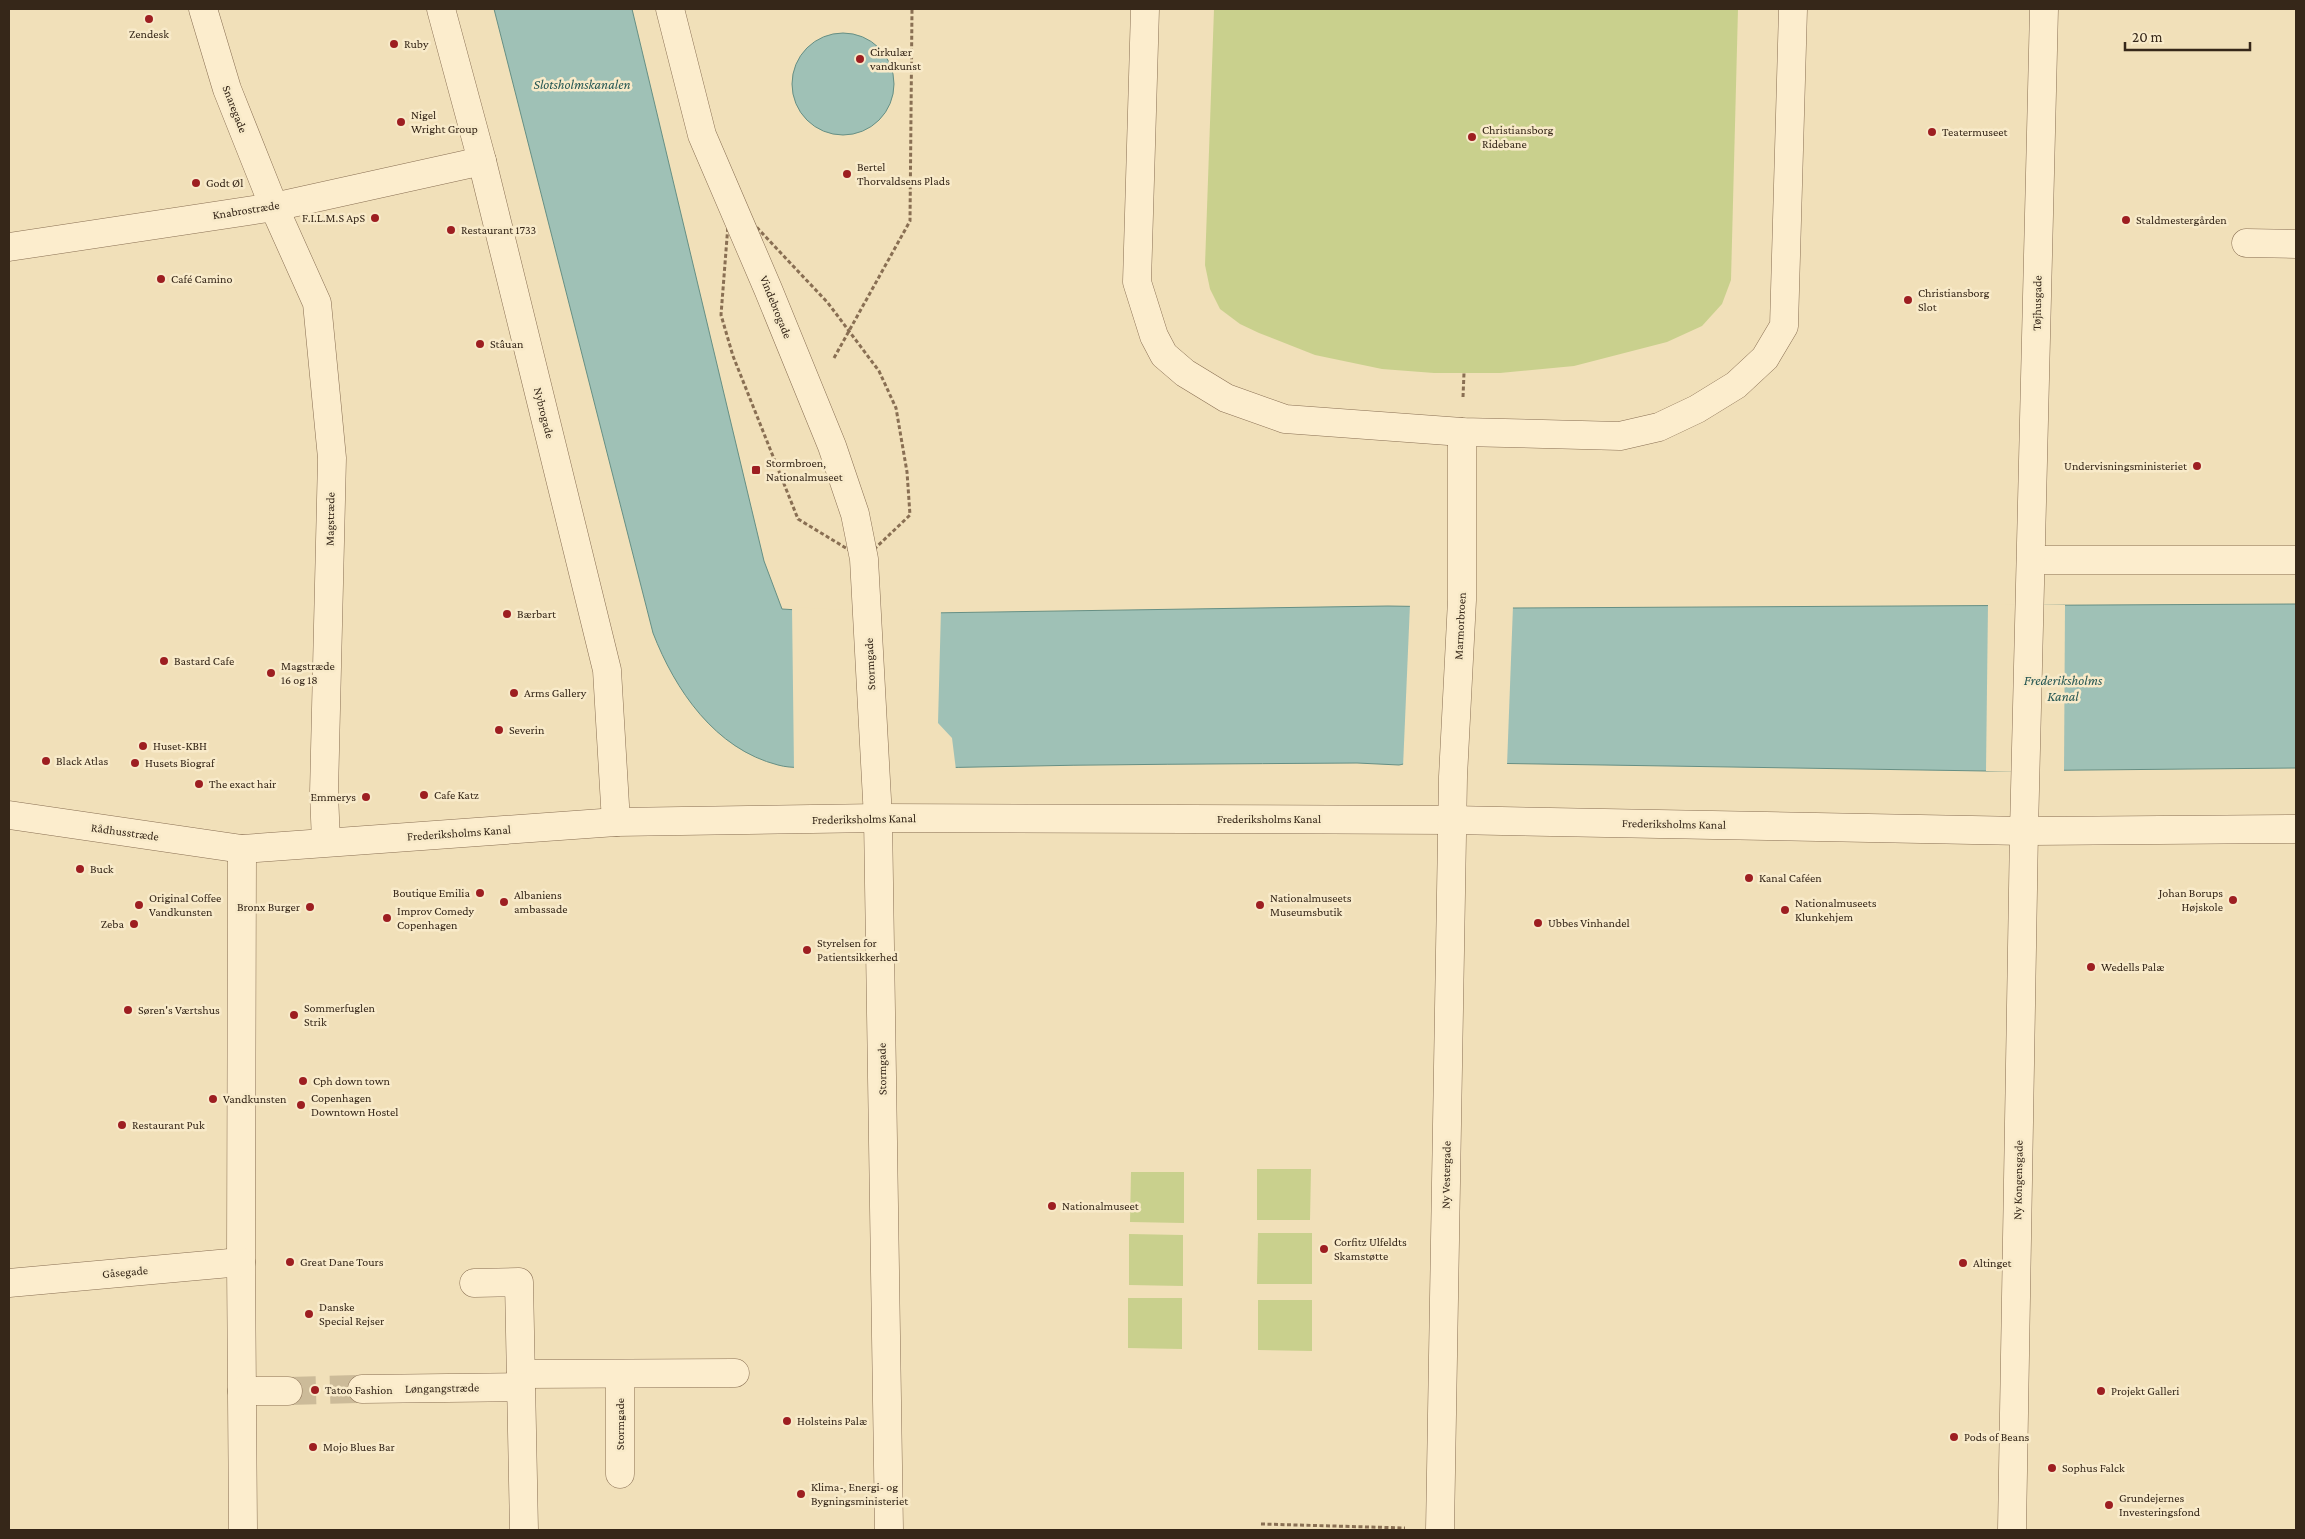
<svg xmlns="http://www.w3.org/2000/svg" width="2305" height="1539" font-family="'Crimson Pro',serif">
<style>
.green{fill:#c9d08d}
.water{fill:#9fc1b6;stroke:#668f84}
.pier{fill:#f1e0b9}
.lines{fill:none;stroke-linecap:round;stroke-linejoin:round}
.minor-tunnel{stroke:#cb9;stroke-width:28;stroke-dasharray:28 14;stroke-linecap:butt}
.minor-casing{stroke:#896f53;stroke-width:29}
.path{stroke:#896f53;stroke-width:3;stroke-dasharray:4 2.5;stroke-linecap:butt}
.minor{stroke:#fcedcd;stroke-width:28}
.poi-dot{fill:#9d1e21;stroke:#f8eac9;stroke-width:2}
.labels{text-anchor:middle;stroke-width:5;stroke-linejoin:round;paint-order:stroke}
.poi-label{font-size:12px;fill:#362719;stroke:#f8eac9;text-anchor:start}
.street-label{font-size:12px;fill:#362719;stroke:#f8eac9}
.water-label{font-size:14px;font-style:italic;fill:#275854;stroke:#f8eac9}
</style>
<rect width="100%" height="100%" fill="#f1e0b9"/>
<!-- green -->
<g class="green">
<polygon points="1214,9 1738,9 1731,280 1722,304 1702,326 1667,342 1574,366 1500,373 1434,373 1382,369 1315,355 1259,333 1240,324 1220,309 1210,289 1205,265"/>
<polygon points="1257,1169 1311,1169 1310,1220 1257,1220"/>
<polygon points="1131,1172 1184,1172 1184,1223 1130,1222"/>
<polygon points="1258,1233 1312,1233 1312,1284 1257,1284"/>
<polygon points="1129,1234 1183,1235 1183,1286 1129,1285"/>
<polygon points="1128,1298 1182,1298 1182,1349 1128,1348"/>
<polygon points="1258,1300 1312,1300 1312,1351 1258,1350"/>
</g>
<!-- water -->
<g class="water">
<path d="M494,9H632L764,561L782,609L863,614L1388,606L1514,608L2296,604V768L1986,771L1412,762L1399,765L1357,763C1231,764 1105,764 978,767C927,768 876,769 824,767C810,767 792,769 778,765C715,749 675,690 653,633Z"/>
<circle cx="843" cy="84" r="51"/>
</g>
<!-- pier -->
<g class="pier">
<polygon points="1410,604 1513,606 1507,766 1403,767"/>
<polygon points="1988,604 2065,605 2064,772 1986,771"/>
<polygon points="792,607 863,611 941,609 938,723 952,738 956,770 872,772 794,769"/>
</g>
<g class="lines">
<!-- minor-tunnel -->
<polyline class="minor-tunnel" points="288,1391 362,1389"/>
<defs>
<g id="minor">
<polyline points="203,9 227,89 274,207 317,303 332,458 324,793 326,842"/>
<polyline points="441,9 482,161 607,670 616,822"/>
<polyline points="670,9 702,135 768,289 832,446 855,514 864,559 878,818 889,1530"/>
<polyline points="1145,9 1137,282 1154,336 1164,355 1185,373 1226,398 1285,419 1462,432 1620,436 1659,427 1697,409 1736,385 1765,358 1784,326 1793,9"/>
<polyline points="2246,243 2296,244"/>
<polyline points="9,247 274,207 482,161"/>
<polyline points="2031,560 2296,560"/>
<polyline points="9,815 242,849 616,822 878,818 1452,820 2024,831 2296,829"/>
<polyline points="242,849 241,1262 243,1530"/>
<polyline points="9,1283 241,1262"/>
<polyline points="474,1283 519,1282 524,1530"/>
<polyline points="521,1374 735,1373"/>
<polyline points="620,1374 620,1474"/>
<polyline points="362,1389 521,1387"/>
<polyline points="242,1391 288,1391"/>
<polyline points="1440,1530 1453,777 1462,600 1462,432"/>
<polyline points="2012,1530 2024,831 2044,9"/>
</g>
</defs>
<!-- minor casing -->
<use href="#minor" class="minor-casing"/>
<!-- path -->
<g class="path">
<polygon points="730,199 828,303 879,371 896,408 907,472 910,515 864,559 798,519 733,356 721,315"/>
<polyline points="834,358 910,221 912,9"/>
<polyline points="1463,397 1464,373"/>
<polyline points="1261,1524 1405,1528"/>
</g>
<!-- minor -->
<use href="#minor" class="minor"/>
</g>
<!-- markers -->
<g class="poi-dot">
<circle cx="149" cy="19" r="5"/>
<circle cx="394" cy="44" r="5"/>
<circle cx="860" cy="59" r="5"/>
<circle cx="401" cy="122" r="5"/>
<circle cx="1932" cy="132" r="5"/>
<circle cx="1472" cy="137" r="5"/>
<circle cx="847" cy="174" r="5"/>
<circle cx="196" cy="183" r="5"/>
<circle cx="375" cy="218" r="5"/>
<circle cx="2126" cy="220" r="5"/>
<circle cx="451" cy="230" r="5"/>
<circle cx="161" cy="279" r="5"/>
<circle cx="1908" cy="300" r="5"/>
<circle cx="480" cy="344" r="5"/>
<circle cx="2197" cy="466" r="5"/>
<rect x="751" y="465" width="10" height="10" rx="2.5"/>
<circle cx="507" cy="614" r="5"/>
<circle cx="164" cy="661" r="5"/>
<circle cx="271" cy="673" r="5"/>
<circle cx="514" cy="693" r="5"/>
<circle cx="499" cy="730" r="5"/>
<circle cx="143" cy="746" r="5"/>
<circle cx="46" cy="761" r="5"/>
<circle cx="135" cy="763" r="5"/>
<circle cx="199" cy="784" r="5"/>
<circle cx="424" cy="795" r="5"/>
<circle cx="366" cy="797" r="5"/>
<circle cx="80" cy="869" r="5"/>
<circle cx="1749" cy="878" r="5"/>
<circle cx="480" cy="893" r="5"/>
<circle cx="2233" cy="900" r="5"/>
<circle cx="504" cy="902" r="5"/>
<circle cx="139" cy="905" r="5"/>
<circle cx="1260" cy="905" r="5"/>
<circle cx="310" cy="907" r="5"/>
<circle cx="1785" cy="910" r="5"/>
<circle cx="387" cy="918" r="5"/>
<circle cx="1538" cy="923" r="5"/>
<circle cx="134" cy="924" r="5"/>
<circle cx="807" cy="950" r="5"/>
<circle cx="2091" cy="967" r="5"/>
<circle cx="128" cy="1010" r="5"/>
<circle cx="294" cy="1015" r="5"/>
<circle cx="303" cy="1081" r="5"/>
<circle cx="213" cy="1099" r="5"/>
<circle cx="301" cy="1105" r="5"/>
<circle cx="122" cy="1125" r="5"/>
<circle cx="1052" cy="1206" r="5"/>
<circle cx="1324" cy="1249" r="5"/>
<circle cx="290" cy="1262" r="5"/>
<circle cx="1963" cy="1263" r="5"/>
<circle cx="309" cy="1314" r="5"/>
<circle cx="315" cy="1390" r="5"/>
<circle cx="2101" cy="1391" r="5"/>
<circle cx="787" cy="1421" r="5"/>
<circle cx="1954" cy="1437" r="5"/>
<circle cx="313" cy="1447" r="5"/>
<circle cx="2052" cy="1468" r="5"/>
<circle cx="801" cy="1494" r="5"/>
<circle cx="2109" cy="1505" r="5"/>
</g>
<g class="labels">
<!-- poi labels -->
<g class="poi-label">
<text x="149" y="38" text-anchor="middle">Zendesk</text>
<text x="404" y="48">Ruby</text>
<text x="870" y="56">Cirkulær<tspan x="870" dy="14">vandkunst</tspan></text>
<text x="411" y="119">Nigel<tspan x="411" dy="14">Wright Group</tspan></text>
<text x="1482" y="134">Christiansborg<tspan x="1482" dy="14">Ridebane</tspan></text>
<text x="1942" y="136">Teatermuseet</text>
<text x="857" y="171">Bertel<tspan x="857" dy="14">Thorvaldsens Plads</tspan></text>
<text x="206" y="187">Godt Øl</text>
<text x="365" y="222" text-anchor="end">F.I.L.M.S ApS</text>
<text x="2136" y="224">Staldmestergården</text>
<text x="461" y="234">Restaurant 1733</text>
<text x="171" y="283">Café Camino</text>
<text x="1918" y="297">Christiansborg<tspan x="1918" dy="14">Slot</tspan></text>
<text x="490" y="348">Stâuan</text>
<text x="766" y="467">Stormbroen,<tspan x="766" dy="14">Nationalmuseet</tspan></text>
<text x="2187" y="470" text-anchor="end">Undervisningsministeriet</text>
<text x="517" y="618">Bærbart</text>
<text x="174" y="665">Bastard Cafe</text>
<text x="281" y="670">Magstræde<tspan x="281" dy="14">16 og 18</tspan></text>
<text x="524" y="697">Arms Gallery</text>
<text x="509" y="734">Severin</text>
<text x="153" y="750">Huset-KBH</text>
<text x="56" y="765">Black Atlas</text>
<text x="145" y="767">Husets Biograf</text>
<text x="209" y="788">The exact hair</text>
<text x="434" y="799">Cafe Katz</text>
<text x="356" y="801" text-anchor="end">Emmerys</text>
<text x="90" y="873">Buck</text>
<text x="1759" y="882">Kanal Caféen</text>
<text x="470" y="897" text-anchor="end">Boutique Emilia</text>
<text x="2223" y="897" text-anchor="end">Johan Borups<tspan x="2223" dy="14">Højskole</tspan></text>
<text x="514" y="899">Albaniens<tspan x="514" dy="14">ambassade</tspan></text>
<text x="149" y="902">Original Coffee<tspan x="149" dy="14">Vandkunsten</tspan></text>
<text x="1270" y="902">Nationalmuseets<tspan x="1270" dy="14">Museumsbutik</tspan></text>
<text x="1795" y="907">Nationalmuseets<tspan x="1795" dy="14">Klunkehjem</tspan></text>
<text x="300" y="911" text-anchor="end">Bronx Burger</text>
<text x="397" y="915">Improv Comedy<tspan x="397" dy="14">Copenhagen</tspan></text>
<text x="1548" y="927">Ubbes Vinhandel</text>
<text x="124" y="928" text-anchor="end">Zeba</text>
<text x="817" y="947">Styrelsen for<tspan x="817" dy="14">Patientsikkerhed</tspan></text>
<text x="2101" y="971">Wedells Palæ</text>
<text x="304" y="1012">Sommerfuglen<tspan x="304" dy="14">Strik</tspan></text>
<text x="138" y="1014">Søren's Værtshus</text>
<text x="313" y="1085">Cph down town</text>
<text x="311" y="1102">Copenhagen<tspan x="311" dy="14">Downtown Hostel</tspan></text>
<text x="223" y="1103">Vandkunsten</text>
<text x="132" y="1129">Restaurant Puk</text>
<text x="1062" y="1210">Nationalmuseet</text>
<text x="1334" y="1246">Corfitz Ulfeldts<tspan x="1334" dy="14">Skamstøtte</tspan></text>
<text x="300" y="1266">Great Dane Tours</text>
<text x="1973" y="1267">Altinget</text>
<text x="319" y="1311">Danske<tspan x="319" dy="14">Special Rejser</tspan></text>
<text x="325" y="1394">Tatoo Fashion</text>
<text x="2111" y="1395">Projekt Galleri</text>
<text x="797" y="1425">Holsteins Palæ</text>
<text x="1964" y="1441">Pods of Beans</text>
<text x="323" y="1451">Mojo Blues Bar</text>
<text x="2062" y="1472">Sophus Falck</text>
<text x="811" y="1491">Klima-, Energi- og<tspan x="811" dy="14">Bygningsministeriet</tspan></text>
<text x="2119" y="1502">Grundejernes<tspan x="2119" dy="14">Investeringsfond</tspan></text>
</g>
<!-- street labels -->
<g class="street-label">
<text transform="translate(235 109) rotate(69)" y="4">Snaregade</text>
<text transform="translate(246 210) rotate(-9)" y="4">Knabrostræde</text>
<text transform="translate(2037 303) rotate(-89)" y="4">Tøjhusgade</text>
<text transform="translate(776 307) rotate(68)" y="4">Vindebrogade</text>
<text transform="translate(544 413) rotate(76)" y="4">Nybrogade</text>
<text transform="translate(330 519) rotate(-89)" y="4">Magstræde</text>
<text transform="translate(1460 626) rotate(-87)" y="4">Marmorbroen</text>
<text transform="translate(870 664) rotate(-93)" y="4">Stormgade</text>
<text transform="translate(864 819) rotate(-1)" y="4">Frederiksholms Kanal</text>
<text x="1269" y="823">Frederiksholms Kanal</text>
<text transform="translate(1674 824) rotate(1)" y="4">Frederiksholms Kanal</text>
<text transform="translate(125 832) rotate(8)" y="4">Rådhusstræde</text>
<text transform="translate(459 833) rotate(-4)" y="4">Frederiksholms Kanal</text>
<text transform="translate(882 1069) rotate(-91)" y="4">Stormgade</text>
<text transform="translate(1446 1175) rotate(-89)" y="4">Ny Vestergade</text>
<text transform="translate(2018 1180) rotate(-89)" y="4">Ny Kongensgade</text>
<text transform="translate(125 1272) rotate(-5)" y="4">Gåsegade</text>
<text transform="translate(442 1388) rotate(-1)" y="4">Løngangstræde</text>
<text transform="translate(620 1424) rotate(-90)" y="4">Stormgade</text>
</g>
<!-- water labels -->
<g class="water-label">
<text x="582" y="89">Slotsholmskanalen</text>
<text x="2063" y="685">Frederiksholms<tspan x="2063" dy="16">Kanal</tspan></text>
</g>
</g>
<!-- border -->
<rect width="2305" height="1539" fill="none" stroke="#362719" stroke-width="20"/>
<!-- scale -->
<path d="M2125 42v8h125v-8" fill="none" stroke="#362719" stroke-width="2.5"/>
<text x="2132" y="42" font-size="15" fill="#362719" stroke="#f8eac9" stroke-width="4" paint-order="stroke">20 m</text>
</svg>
